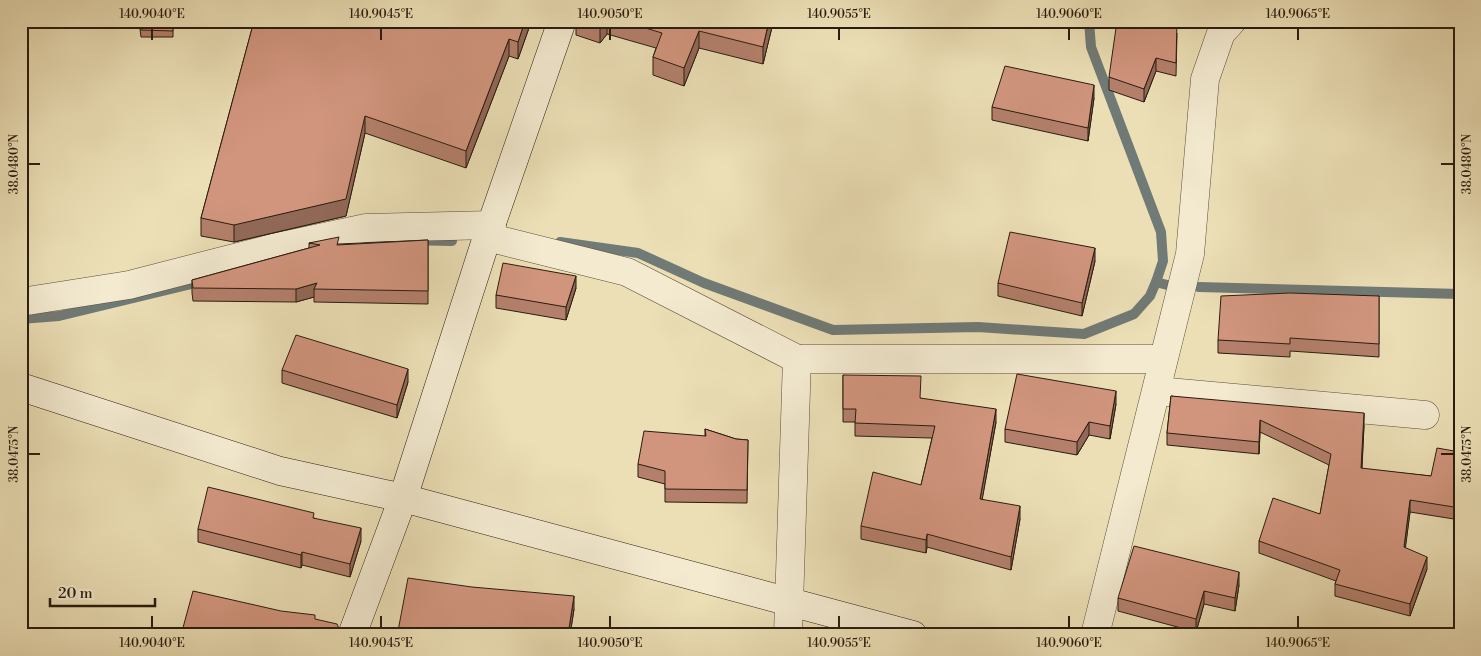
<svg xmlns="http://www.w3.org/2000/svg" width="1481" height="656" font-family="'Libre Bodoni',serif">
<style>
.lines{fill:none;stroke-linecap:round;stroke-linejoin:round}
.stream{stroke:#707a76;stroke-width:10}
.street-casing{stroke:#5a4d39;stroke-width:29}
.secondary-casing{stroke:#291c0f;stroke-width:29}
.street{stroke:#f3ead0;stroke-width:28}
.secondary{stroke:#f3ead0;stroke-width:28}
.wall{fill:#b4806c;stroke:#291c0f}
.shaded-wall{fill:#926858;stroke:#291c0f}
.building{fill:#d1957e;stroke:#291c0f}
.ticks{fill:none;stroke:#291c0f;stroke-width:2}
.neatline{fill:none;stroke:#291c0f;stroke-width:2}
.ticks-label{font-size:12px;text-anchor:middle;fill:#291c0f}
</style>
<rect width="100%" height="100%" fill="#ecdfb6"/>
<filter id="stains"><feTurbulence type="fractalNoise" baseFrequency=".004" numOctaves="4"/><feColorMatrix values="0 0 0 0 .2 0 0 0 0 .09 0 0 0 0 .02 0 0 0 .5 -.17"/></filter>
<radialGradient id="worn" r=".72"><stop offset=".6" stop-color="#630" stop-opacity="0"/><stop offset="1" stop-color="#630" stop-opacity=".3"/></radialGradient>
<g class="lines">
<!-- stream -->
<g class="stream">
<polyline points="1089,21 1091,47 1161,232 1163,261 1156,282"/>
<polyline points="405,240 452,241"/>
<polyline points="560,242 638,253 704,283 833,330 978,327 1084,334 1134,314 1150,296 1156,282 1171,286"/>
<polyline points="1199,287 1460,294"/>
<polyline points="21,319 59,316 204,281"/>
</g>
<defs>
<g id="street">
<polyline points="487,237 627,272 797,359 1163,359"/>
<polyline points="21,302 129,285 273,248 366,228 492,225"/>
<polyline points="1157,391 1425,415"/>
<polyline points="788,635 797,359"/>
<polyline points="1095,635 1190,254 1205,79 1221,33 1232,21"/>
</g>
<g id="secondary">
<polyline points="21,387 280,471 403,498 913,635"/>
<polyline points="352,635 403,498 487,237 562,21"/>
</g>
</defs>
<!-- street casing -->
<use href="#street" class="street-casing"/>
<!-- secondary casing -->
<use href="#secondary" class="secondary-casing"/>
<!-- street -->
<use href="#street" class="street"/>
<!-- secondary -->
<use href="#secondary" class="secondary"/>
</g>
<!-- wall -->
<g class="wall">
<polygon points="139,21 173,21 173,37 141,37"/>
<polygon points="254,21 530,21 530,25 518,59 509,56 466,168 365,133 346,216 234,242 201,236 201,218"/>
<polygon points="576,21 772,21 772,27 763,64 699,48 684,86 653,75 653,57 656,48 607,34 600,43 576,35"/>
<polygon points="1177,33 1176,76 1156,71 1144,102 1109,90 1109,77"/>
<polygon points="1094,98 1088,141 992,120 992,107"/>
<polygon points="428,240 428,304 314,302 314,297 296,302 193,301 192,293 192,280 309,248 309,243 339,244"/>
<polygon points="1095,261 1082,316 998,296 998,283"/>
<polygon points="576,288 566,320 496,308 496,295"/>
<polygon points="1379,296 1379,357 1290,351 1290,357 1218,353 1218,340"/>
<polygon points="282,370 408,382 397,418 282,383"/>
<polygon points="843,375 920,398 996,422 982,499 1020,519 1011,570 927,547 926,553 861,539 861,526 921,485 932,438 855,436 855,422 843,422"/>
<polygon points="1171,396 1364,425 1362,469 1431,476 1460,452 1460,520 1410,512 1405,548 1427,569 1410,616 1335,596 1335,584 1336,581 1259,553 1259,541 1320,514 1329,465 1260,432 1259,454 1167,445 1167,433"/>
<polygon points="1116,404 1110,439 1089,435 1077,455 1005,442 1005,429"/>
<polygon points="705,429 736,439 748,440 747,503 665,502 665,484 638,477 638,464 705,436"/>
<polygon points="314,518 361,541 350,577 302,565 301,568 198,542 198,529"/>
<polygon points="1239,585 1235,611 1204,604 1196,632 1118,611 1118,598"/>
<polygon points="574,609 570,635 398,635 398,631"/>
</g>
<!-- shaded-wall -->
<g class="shaded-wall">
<polygon points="525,21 530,21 530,25 518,59 518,42"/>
<polygon points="603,21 607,21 607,34 600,43 600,26"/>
<polygon points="769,21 772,21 772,27 763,64 763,47"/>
<polygon points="699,31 699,48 684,86 684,68"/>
<polygon points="509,39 509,56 466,168 466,151"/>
<polygon points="1156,58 1156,71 1144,102 1144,89"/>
<polygon points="1094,85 1094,98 1088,141 1088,128"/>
<polygon points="365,116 365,133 346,216 234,242 234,225"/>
<polygon points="1095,248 1095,261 1082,316 1082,303"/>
<polygon points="576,276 576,288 566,320 566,307"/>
<polygon points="317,283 314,289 314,297 296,302 296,289"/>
<polygon points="408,369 408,382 397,418 397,405"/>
<polygon points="1116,391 1116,404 1110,439 1110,426"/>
<polygon points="996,409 996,422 980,512 980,499"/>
<polygon points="1364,413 1364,425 1361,481 1361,468"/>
<polygon points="1260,420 1260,432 1259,454 1259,442"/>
<polygon points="1089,422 1089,435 1077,455 1077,442"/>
<polygon points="1410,500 1410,512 1404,559 1404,547"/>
<polygon points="1020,506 1020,519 1011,570 1011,557"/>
<polygon points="361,528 361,541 350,577 350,564"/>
<polygon points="927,534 927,547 926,553 926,540"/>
<polygon points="302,552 302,565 301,568 301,555"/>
<polygon points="1427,557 1427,569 1410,616 1410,604"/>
<polygon points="1239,572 1239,585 1235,611 1235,598"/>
<polygon points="1204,591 1204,604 1196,632 1196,619"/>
<polygon points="574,596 574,609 570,635 568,635"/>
</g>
<!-- building -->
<g class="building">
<polygon points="140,21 173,21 173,31 141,30"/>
<polygon points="254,21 525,21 518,42 509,39 466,151 365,116 346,199 234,225 201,218"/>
<polygon points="587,21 603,21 600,26"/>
<polygon points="622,21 769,21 763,47 699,31 684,68 653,57 662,33"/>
<polygon points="1117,21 1177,21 1176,63 1156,58 1144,89 1109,77"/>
<polygon points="1005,66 1094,85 1088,128 992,107"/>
<polygon points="1010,232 1095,248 1082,303 998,283"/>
<polygon points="339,237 337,245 428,240 428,291 314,289 317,283 296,289 193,288 192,280 320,245 309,243"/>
<polygon points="503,263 576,276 566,307 496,295"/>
<polygon points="1290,293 1379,296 1379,344 1290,338 1290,344 1218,340 1221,296"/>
<polygon points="296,335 408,369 397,405 282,370"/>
<polygon points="1017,374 1116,391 1110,426 1089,422 1077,442 1005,429"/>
<polygon points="843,375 921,376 920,398 996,409 980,499 1020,506 1011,557 927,534 926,540 861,526 873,472 921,485 935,426 855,423 856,409 843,409"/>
<polygon points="1171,396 1364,413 1361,468 1431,476 1437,448 1460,452 1460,508 1410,500 1404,547 1427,557 1410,604 1335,584 1340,570 1259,541 1273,498 1320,514 1331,454 1260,420 1259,442 1167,433"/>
<polygon points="705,429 736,439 748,440 747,490 665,489 665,471 638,464 644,431 706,436"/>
<polygon points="208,487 314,513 313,518 361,528 350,564 302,552 301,555 198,529"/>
<polygon points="1134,546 1239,572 1235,598 1204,591 1196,619 1118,598"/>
<polygon points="408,578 472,587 574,596 568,635 414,635 398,631"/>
<polygon points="193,591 281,611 315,615 315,619 337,624 342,635 181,635"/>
</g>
<!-- ticks -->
<path class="ticks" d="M152,28V40M381,28V40M610,28V40M839,28V40M1069,28V40M1298,28V40M28,164H40M1441,164H1454M28,454H40M1441,454H1454M152,616V628M381,616V628M610,616V628M839,616V628M1069,616V628M1298,616V628"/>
<!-- margin -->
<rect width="1481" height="656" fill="none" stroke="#ecdfb6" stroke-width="55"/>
<!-- scale -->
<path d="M50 598v8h105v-8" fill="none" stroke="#291c0f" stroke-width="2.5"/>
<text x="58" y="598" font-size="15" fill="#291c0f" stroke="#f3ead0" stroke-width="4" paint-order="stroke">20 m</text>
<rect x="28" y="28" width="1426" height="600" class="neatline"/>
<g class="ticks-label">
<text x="152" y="18">140.9040°E</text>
<text x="381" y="18">140.9045°E</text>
<text x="610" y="18">140.9050°E</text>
<text x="839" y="18">140.9055°E</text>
<text x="1069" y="18">140.9060°E</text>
<text x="1298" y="18">140.9065°E</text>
<text transform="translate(14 164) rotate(-90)" y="4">38.0480°N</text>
<text transform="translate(1467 164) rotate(-90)" y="4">38.0480°N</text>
<text transform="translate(14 454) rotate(-90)" y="4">38.0475°N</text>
<text transform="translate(1467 454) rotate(-90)" y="4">38.0475°N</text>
<text x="152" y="647">140.9040°E</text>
<text x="381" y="647">140.9045°E</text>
<text x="610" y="647">140.9050°E</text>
<text x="839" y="647">140.9055°E</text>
<text x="1069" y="647">140.9060°E</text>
<text x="1298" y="647">140.9065°E</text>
</g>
<rect width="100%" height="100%" filter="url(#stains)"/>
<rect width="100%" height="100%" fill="url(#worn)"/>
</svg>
